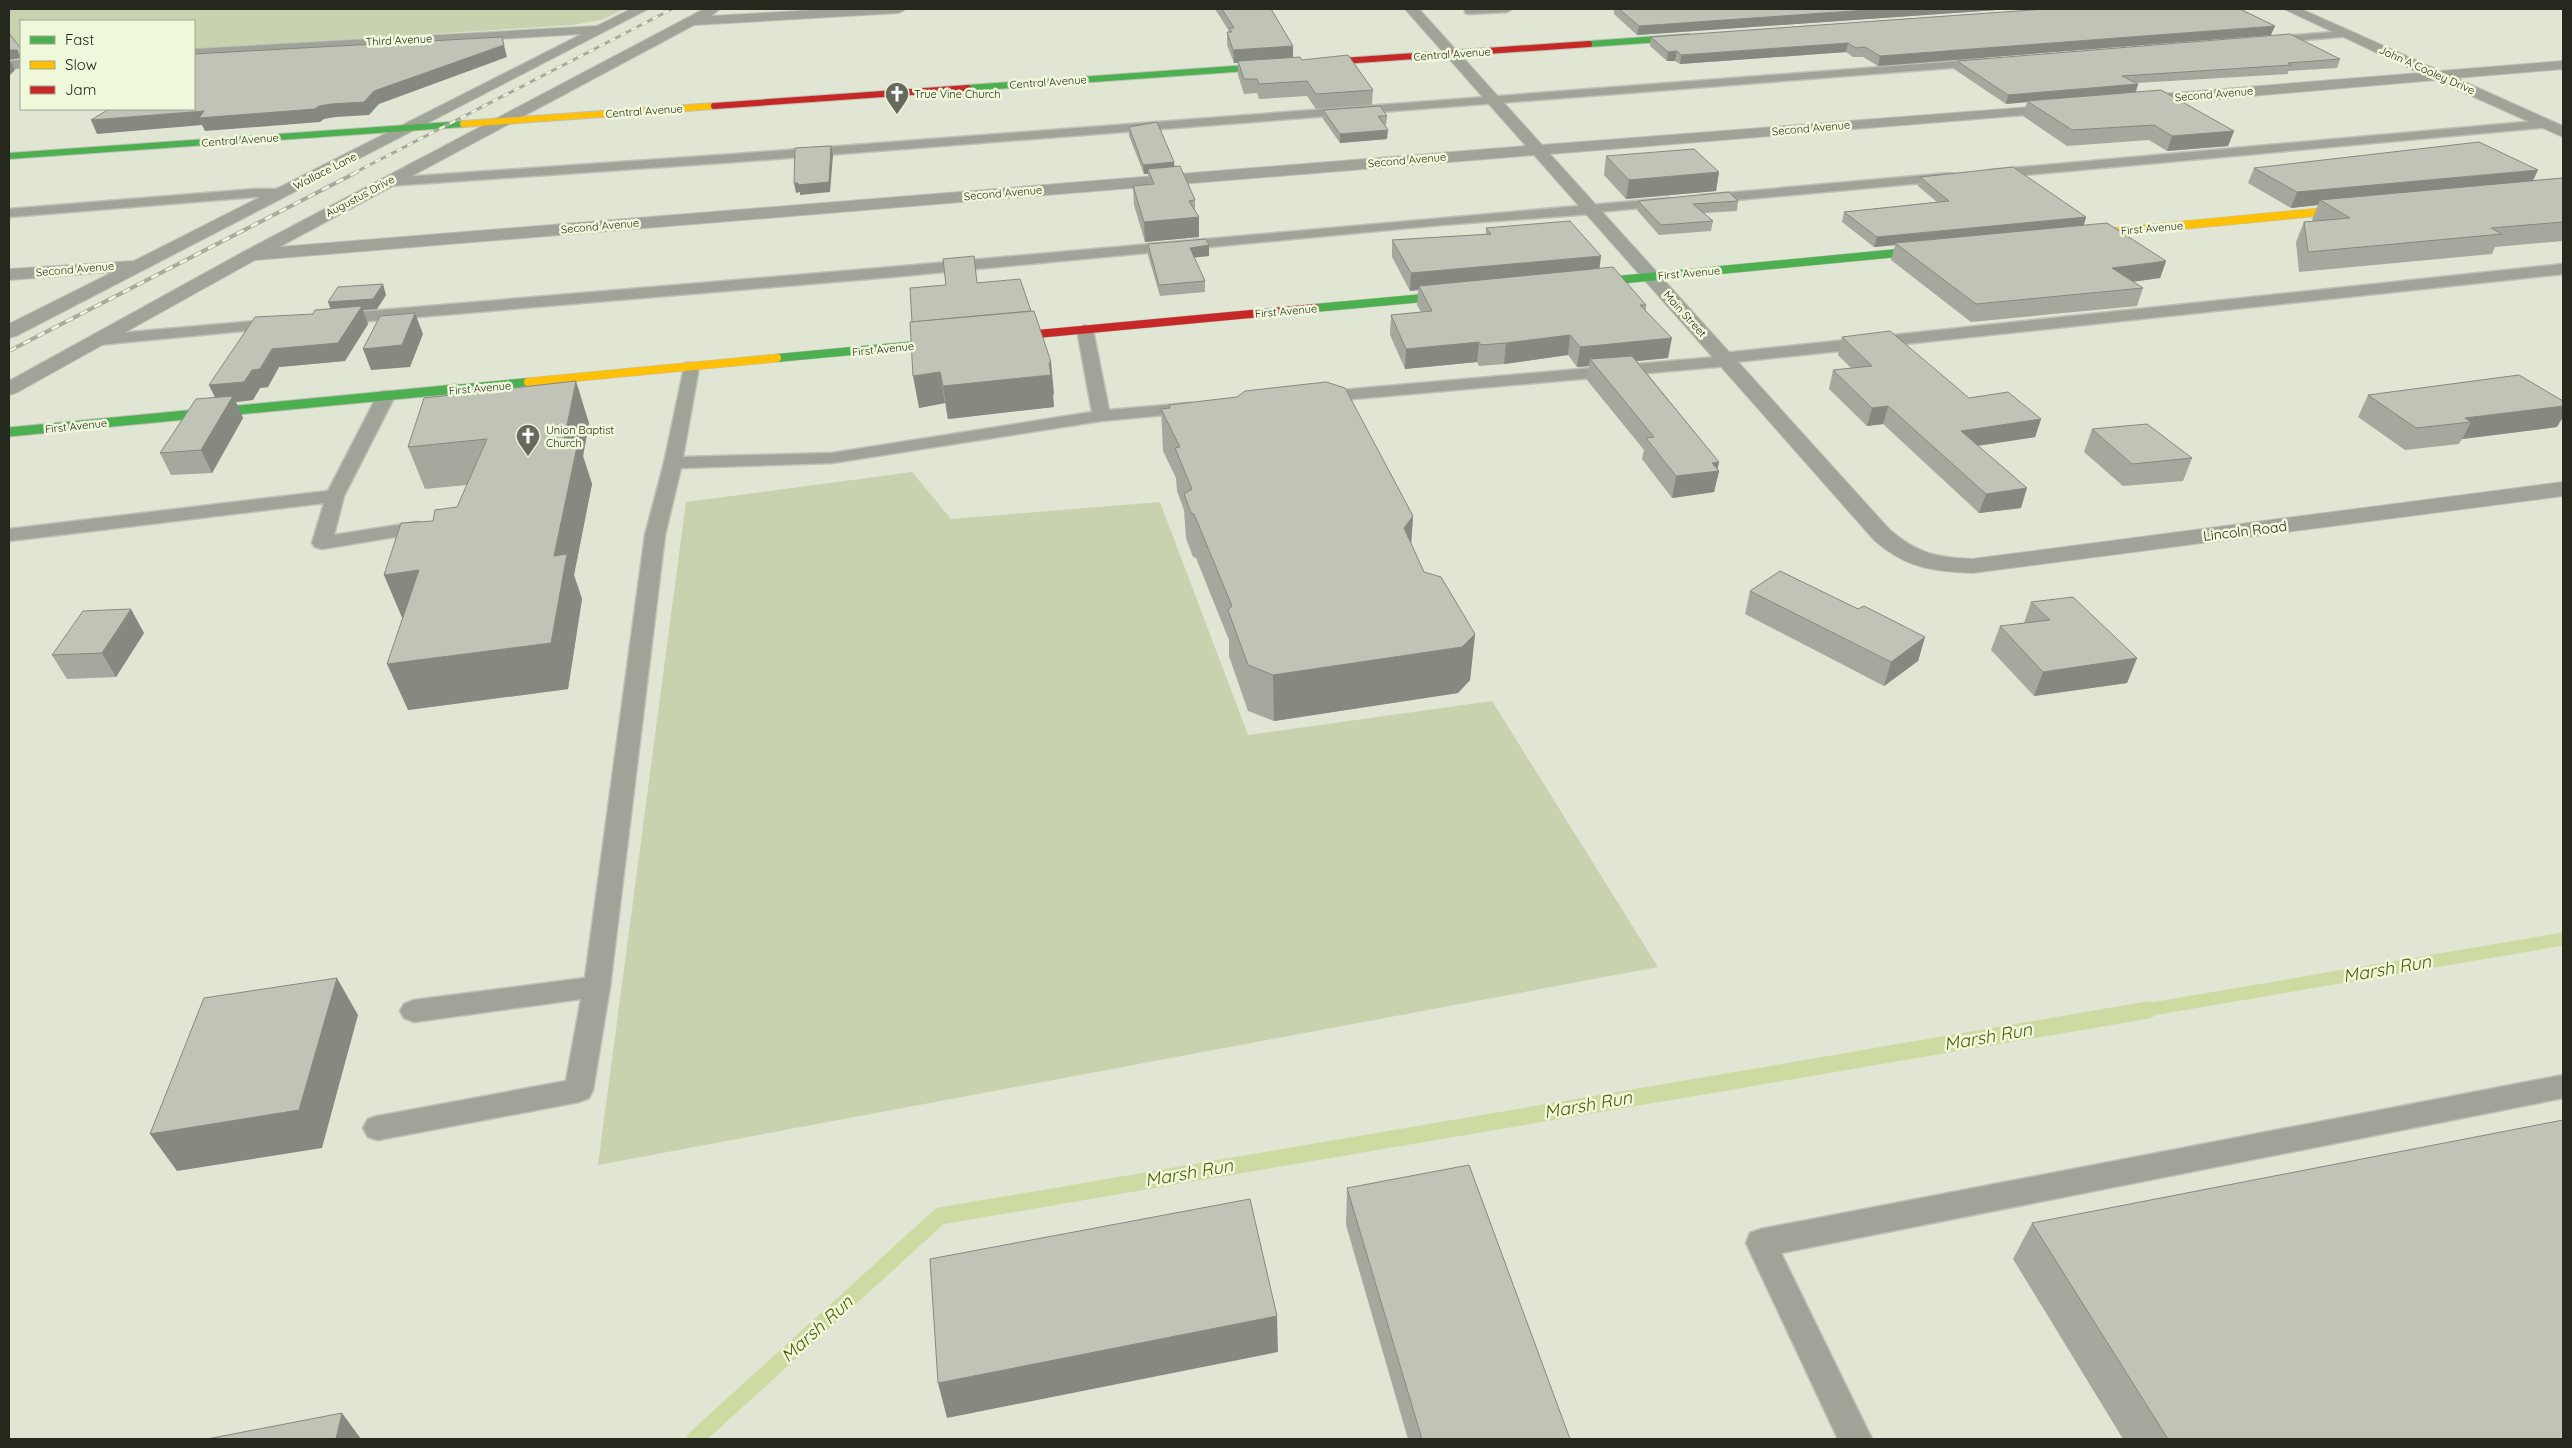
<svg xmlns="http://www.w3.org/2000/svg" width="2572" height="1448" font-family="Quicksand,sans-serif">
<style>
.green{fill:#c8d2ae}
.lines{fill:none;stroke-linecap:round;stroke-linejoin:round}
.stream-far1{stroke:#cddba2;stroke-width:13}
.stream{stroke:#cddba2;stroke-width:17}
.lane-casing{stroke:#bec1b5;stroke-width:3}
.street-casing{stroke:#bec1b5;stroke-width:2}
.fast-far2-casing{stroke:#bec1b5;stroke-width:8}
.fast-far1-casing{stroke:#bec1b5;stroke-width:9}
.fast-casing{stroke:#bec1b5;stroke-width:11}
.slow-far1-casing{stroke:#bec1b5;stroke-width:8}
.slow-casing{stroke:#bec1b5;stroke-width:9}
.jam-far1-casing{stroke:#bec1b5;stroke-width:8}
.jam-casing{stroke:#bec1b5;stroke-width:9}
.lane{fill:#a0a498;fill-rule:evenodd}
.street{fill:#a0a498;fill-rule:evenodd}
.fast-far2{stroke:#4caf50;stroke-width:6}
.fast-far1{stroke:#4caf50;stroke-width:8}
.fast{stroke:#4caf50;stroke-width:9}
.slow-far1{stroke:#ffc107;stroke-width:6}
.slow{stroke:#ffc107;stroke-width:8}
.jam-far1{stroke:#c62828;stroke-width:6}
.jam{stroke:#c62828;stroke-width:8}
.rail-far1-casing{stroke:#a7aa9e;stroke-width:3}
.rail-casing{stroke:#a7aa9e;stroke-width:4}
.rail-far1{stroke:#f0f8db;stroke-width:2;stroke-dasharray:6;stroke-linecap:butt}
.rail{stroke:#f0f8db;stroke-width:2.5;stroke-dasharray:8;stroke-linecap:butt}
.wall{fill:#a5a99d}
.shaded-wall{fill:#868980}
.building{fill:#c0c4b7;stroke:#868980}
.labels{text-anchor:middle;stroke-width:5;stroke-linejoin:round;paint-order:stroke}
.far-street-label{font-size:11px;fill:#25281d;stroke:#f0f8db}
.far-poi-label{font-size:11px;fill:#25281d;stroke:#f0f8db;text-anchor:start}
.street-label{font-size:14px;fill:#25281d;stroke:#f0f8db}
.near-water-label{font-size:18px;font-style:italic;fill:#4c5a01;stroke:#f0f8db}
</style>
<rect width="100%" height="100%" fill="#e0e5d4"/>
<!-- green -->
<g class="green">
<polygon points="9,9 625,9 601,20 573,25 194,49 194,21 21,21 21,59 9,60"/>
<polygon points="912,472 951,519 1160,502 1248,735 1492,701 1658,967 598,1165 686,502"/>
</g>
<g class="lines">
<!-- stream-far1 -->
<polyline class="stream-far1" points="2140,1011 2563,939"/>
<!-- stream -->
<polyline class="stream" points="695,1439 940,1216 2148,1010"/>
<defs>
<g id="lane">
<polygon points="1465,9 1512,9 1507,12 1469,14 1465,13"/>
<polygon points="2347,31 2351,32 2351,36 2268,43 2262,40 2268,37"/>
<polygon points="1985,59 1991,63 1989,65 735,162 388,186 381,182 388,178 735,154"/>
<polygon points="2547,120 2553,124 2551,127 1990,178 1983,174 1990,170"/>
<polygon points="1950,173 1955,174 1957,177 1955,180 1703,203 1696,199 1703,195"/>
<polygon points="255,189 282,189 289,193 282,197 255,197 9,217 9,209"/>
<polygon points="1669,198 1674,199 1676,202 1674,205 1597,212 1591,214 1441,225 892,277 334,324 326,319 334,314 892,267"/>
<polygon points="2563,264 2563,274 1735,362 1727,366 1319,402 1313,401 1310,397 1313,393 1319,392 1716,357 1724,353"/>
<polygon points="278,319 284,321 286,324 284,327 97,345 89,340 97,335"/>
<polygon points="1085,325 1093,330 1109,410 1190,403 1196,404 1199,408 1196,412 1101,421 832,463 681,468 665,535 610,987 593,1090 589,1098 579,1102 378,1140 368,1137 363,1128 368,1119 378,1116 566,1081 581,999 414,1022 404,1018 400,1011 404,1004 414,1000 585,978 645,535 664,463 685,363 697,363 699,367 683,457 832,453 1092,412 1077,330"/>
<polygon points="386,391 392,392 395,396 344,496 334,535 417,522 424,524 427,528 424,532 322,549 315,547 312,543 324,503 9,541 9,529 328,491 377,396 380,392"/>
<polygon points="2563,1075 2563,1098 1781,1253 1872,1439 1838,1439 1746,1243 1750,1233 1761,1229"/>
</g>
<g id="street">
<polygon points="631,9 648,9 16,336 9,338 9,324 113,272 9,280 9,269 134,261 582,34 194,57 194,49 597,26"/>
<path d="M704,9H720L711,16L835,9H906L899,13L694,25L279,247L1526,146L1405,9H1419L1542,145L2068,104L2071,107L2068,110L2063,112L1550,154L1890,530C1919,554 1935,557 1972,559L2563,482V496L1972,573C1931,571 1906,568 1874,540L1534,155L255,260L16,393L9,395V381L245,251Z"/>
<polygon points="2284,9 2301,9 2440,71 2563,61 2563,69 2456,78 2563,126 2563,137 2436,80 2136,106 2128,101 2136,96 2420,73"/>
<polygon points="21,60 21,68 9,69 9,61"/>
</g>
<g id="fast-far2">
<polyline points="1589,44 1688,37"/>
<polyline points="968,88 1274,66"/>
<polyline points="9,156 463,124"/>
</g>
<g id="fast-far1">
<polyline points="1586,283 1929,250"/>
<polyline points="1315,308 1456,295"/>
<polyline points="777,358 948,342"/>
<polyline points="443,390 528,382"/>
</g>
<polyline id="fast" points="9,432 456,389"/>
<polyline id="slow-far1" points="463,124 714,106"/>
<g id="slow">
<polyline points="2081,235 2352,209"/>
<polyline points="528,382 777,358"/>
</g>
<g id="jam-far1">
<polyline points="1314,63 1589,44"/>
<polyline points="714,106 968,88"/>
</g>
<polyline id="jam" points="1006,337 1315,308"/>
</defs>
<!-- lane casing -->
<use href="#lane" class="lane-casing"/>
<!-- street casing -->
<use href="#street" class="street-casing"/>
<!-- fast-far2 casing -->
<use href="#fast-far2" class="fast-far2-casing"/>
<!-- fast-far1 casing -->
<use href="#fast-far1" class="fast-far1-casing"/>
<!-- fast casing -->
<use href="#fast" class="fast-casing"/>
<!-- slow-far1 casing -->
<use href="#slow-far1" class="slow-far1-casing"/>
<!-- slow casing -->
<use href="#slow" class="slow-casing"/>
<!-- jam-far1 casing -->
<use href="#jam-far1" class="jam-far1-casing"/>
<!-- jam casing -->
<use href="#jam" class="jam-casing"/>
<!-- lane -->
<use href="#lane" class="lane"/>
<!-- street -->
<use href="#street" class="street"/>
<!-- fast-far2 -->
<use href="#fast-far2" class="fast-far2"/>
<!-- fast-far1 -->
<use href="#fast-far1" class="fast-far1"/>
<!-- fast -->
<use href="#fast" class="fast"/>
<!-- slow-far1 -->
<use href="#slow-far1" class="slow-far1"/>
<!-- slow -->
<use href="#slow" class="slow"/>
<!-- jam-far1 -->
<use href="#jam-far1" class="jam-far1"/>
<!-- jam -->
<use href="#jam" class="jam"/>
<defs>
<polyline id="rail-far1" points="354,173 672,9"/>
<polyline id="rail" points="9,351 357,172"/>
</defs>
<!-- rail-far1 casing -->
<use href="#rail-far1" class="rail-far1-casing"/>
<!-- rail casing -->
<use href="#rail" class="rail-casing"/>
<!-- rail-far1 -->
<use href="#rail-far1" class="rail-far1"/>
<!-- rail -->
<use href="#rail" class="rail"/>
</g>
<!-- wall -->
<g class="wall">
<polygon points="1215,9 1271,9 1293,57 1302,60 1373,90 1372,105 1316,109 1307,96 1259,99 1257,93 1244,94 1238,75 1238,63 1234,63 1227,45 1227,32 1229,32 1229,31"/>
<polygon points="1614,9 2011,9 1637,35 1614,14"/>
<polygon points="2271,35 1878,66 1863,57 1853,57 1846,52 1680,64 1675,61 1667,61 1650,46 1651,37"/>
<polygon points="2340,59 2337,68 2288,71 2288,74 2136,83 2138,84 2136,93 2234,131 2228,146 2167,151 2149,140 2067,146 2023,116 2027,102 2006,104 1954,69 1957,61"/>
<polygon points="1323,110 1387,116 1386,125 1384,125 1387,139 1340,143 1323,119"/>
<polygon points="1129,127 1174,167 1195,200 1195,211 1199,217 1199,237 1145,242 1134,205 1133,186 1149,185 1148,174 1144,174 1129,136"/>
<polygon points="1606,156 1719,172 1716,191 1626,199 1604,175"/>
<polygon points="2254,168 2533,180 2563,178 2563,241 2495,247 2492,254 2299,272 2296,242 2304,222 2314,221 2312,220 2318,205 2291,208 2248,183"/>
<polygon points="1920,177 2086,217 2084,225 2166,261 2160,278 2133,282 2143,288 2137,306 1971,322 1891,260 1895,245 1874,247 1842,222 1844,212 1937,202 1918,186"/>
<polygon points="1638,201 1738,201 1737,211 1704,213 1713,221 1711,231 1659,235 1637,210"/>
<polygon points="1486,228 1599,269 1646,305 1646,311 1668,358 1637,361 1719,462 1717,469 1719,471 1714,492 1672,498 1642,459 1644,450 1587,380 1589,366 1577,367 1568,355 1504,364 1479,366 1477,362 1405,369 1390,335 1391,315 1421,312 1417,305 1418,290 1410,291 1392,257 1392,240 1486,234"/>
<polygon points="1148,244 1209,245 1209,256 1194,257 1205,281 1205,292 1160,296 1148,255"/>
<polygon points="977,283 1054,394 1053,395 1054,407 948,419 945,403 919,408"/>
<polygon points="386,295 377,309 363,310 368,324 345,361 279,367 268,387 260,388 253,400 236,402 243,418 212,473 171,475 160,453 215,397 209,385 331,309"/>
<polygon points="1842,337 1969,398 2041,419 2035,437 1978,446 2021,508 1979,513 1883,424 1867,426 1829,389 1833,370 1851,368 1838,355"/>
<polygon points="2368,395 2557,427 2462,439 2459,444 2405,450 2358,417"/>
<polygon points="1169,405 1413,516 1411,544 1424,572 1475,634 1470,680 1458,693 1274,721 1248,711 1229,656 1229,640 1196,558 1193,557 1186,538 1184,510 1177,491 1176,478 1163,451 1161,409 1169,408"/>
<polygon points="589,423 583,456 592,484 574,575 582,599 568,689 408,710 403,618 384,575 433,521 457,507 467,485 425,489 408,447"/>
<polygon points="2092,429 2192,458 2183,481 2123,486 2084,452"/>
<polygon points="1750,591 1858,609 1925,637 1918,661 1884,686 1745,614"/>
<polygon points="2031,602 2137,658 2127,683 2034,696 1991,650 2000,626 2024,623"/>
<polygon points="144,633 116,677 67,679 52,655"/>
<polygon points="1347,1188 1570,1439 1408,1439 1346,1225"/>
<polygon points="2032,1223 2563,1439 2123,1439 2013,1259"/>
</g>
<!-- shaded-wall -->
<g class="shaded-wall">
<polygon points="1881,9 2011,9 1637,35 1639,26"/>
<polygon points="2275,26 2271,35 1878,66 1880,56"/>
<polygon points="502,37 507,57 379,104 369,115 336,117 324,119 320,122 205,131 202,125 97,134 91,120 204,111 319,106 374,91"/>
<polygon points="1848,43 1846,52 1680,64 1681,55"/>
<polygon points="1293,46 1293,59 1238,61 1238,63 1234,63 1233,50"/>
<polygon points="9,50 17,50 21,53 21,60 20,58 9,60"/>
<polygon points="1677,51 1675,61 1667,61 1668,52"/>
<polygon points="11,62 15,70 9,76 9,63"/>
<polygon points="2138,84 2135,93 2027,101 2027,102 2006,104 2008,95"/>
<polygon points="1388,130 1387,139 1340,143 1340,134"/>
<polygon points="2234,131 2228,146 2167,151 2172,136"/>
<polygon points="831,146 833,155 830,192 800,195 800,192 796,193 794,183"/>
<polygon points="1174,162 1175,172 1148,169 1148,174 1144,174 1143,165"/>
<polygon points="2538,170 2531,185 2320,200 2318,205 2291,208 2297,192"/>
<polygon points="1719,172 1716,191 1626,199 1629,180"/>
<polygon points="1199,217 1199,237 1145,242 1144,222"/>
<polygon points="2086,217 2083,227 1895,243 1895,245 1874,247 1877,237"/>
<polygon points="1209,245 1209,256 1190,258 1190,248"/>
<polygon points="1601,256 1599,273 1419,286 1418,290 1410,291 1411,273"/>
<polygon points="2166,261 2160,278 2106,285 2112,268"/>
<polygon points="383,284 386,295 377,309 363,310 368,324 345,361 279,367 268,387 260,388 253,400 236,402 243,418 212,473 201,450 218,403 209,385 252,370 272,349 332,313 328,302"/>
<polygon points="415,313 423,334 410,367 371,370 363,349"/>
<polygon points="1570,335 1568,355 1504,364 1506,343"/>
<polygon points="1672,338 1668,358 1595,365 1590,359 1589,366 1577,367 1580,347"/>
<polygon points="1479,342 1477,362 1405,369 1406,349"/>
<polygon points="1051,362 1054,394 1053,395 1054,407 948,419 943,386 1049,363"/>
<polygon points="940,372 945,403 919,408 913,376"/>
<polygon points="576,381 589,423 583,456 592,484 574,575 582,599 568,689 408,710 387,664 554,556 564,440"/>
<polygon points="1888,406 1883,424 1867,426 1872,408"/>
<polygon points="2563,406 2563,417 2557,427 2462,439 2471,422 2465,418"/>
<polygon points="2041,419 2035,437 1955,449 1961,431"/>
<polygon points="1719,462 1717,471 1719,471 1714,492 1672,498 1676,476 1712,463"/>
<polygon points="2027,488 2021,508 1979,513 1986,494"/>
<polygon points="1413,516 1410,560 1404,528"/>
<polygon points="419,570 403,620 384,575"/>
<polygon points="131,609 144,633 116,677 102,653"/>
<polygon points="1475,634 1470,680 1458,693 1274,721 1273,675"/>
<polygon points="1925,637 1918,661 1884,686 1891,662"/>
<polygon points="2137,658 2127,683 2034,696 2043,672"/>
<polygon points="337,978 358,1015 322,1148 177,1171 150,1134"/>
<polygon points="1277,1316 1278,1352 947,1418 938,1383"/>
<polygon points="342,1413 361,1439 336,1439"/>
</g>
<!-- building -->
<g class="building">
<polygon points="1222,9 1271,9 1293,46 1233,50 1227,32 1232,32 1229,28 1234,28"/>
<polygon points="1619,9 1881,9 1639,26"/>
<polygon points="2046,9 2240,9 2275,26 1880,56 1865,47 1856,48 1848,43 1681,55 1677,51 1668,52 1651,37"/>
<polygon points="9,33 21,49 21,53 19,55 17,50 9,50"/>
<polygon points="2290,34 2340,59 2288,63 2291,65 2122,76 2138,84 2008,95 1957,61"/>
<polygon points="502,37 504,45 374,91 364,102 331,104 319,106 315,109 199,118 204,111 91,120 109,109 194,109 194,54"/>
<polygon points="1348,55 1373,90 1316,94 1307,81 1259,84 1257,79 1244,79 1238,61 1300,57 1302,60"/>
<polygon points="2161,90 2234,131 2172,136 2154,125 2072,130 2027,101"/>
<polygon points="1380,106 1387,116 1378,116 1388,130 1340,134 1323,110"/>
<polygon points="1157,122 1174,162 1143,165 1129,127"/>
<polygon points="2479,142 2538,170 2297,192 2254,168"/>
<polygon points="831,146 829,182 798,185 798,183 794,183 795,148"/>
<polygon points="1694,149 1719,172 1629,180 1606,156"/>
<polygon points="1180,166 1195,200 1189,201 1199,217 1144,222 1133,186 1154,184 1148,169"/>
<polygon points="2013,167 2086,217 1877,237 1844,212 1949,201 1920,177"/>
<polygon points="2563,178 2563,222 2491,228 2502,234 2308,252 2304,222 2350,218 2320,200"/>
<polygon points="1729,192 1738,201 1693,204 1713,221 1661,225 1638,201"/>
<polygon points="1570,221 1601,256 1411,273 1392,240 1491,234 1486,228"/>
<polygon points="2107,223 2166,261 2112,268 2143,288 1976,304 1895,243"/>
<polygon points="1206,239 1209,245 1190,248 1205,281 1159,285 1148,244"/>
<polygon points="974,256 977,283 1020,279 1031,311 912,322 910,288 946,285 943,259"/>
<polygon points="1613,267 1646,305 1640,305 1672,338 1580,347 1570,335 1506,343 1481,345 1479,342 1406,349 1391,315 1432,311 1419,286"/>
<polygon points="383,284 373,299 328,302 338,287"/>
<polygon points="362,306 338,343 272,349 260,369 252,370 244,382 209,385 255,317 313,314 315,310"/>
<polygon points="1034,311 1051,362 1049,363 1051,375 943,386 940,372 913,376 910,322"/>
<polygon points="415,313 402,345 363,349 380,316"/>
<polygon points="1890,331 1969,398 2008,392 2041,419 1961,431 2027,488 1986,494 1888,406 1872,408 1833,370 1872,366 1842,337"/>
<polygon points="1632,356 1719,462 1712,463 1719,471 1676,476 1646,438 1654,437 1590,359"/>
<polygon points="2519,375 2563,401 2563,406 2465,418 2471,422 2416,428 2368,395"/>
<polygon points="576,381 564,440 578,442 554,556 567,554 551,643 387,664 419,570 384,575 401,523 433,521 435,510 457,507 487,439 408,447 424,398"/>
<polygon points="1326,382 1345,388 1413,516 1404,528 1424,572 1441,577 1475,634 1462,647 1273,675 1248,665 1228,610 1232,606 1194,514 1191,513 1184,494 1192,489 1175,448 1180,447 1161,409 1170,408 1169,405 1237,397 1245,391"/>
<polygon points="233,396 201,450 160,453 196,399"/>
<polygon points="2147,424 2192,458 2132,464 2092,429"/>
<polygon points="1780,571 1858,609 1864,606 1925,637 1891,662 1750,591"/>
<polygon points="2073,597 2137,658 2043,672 2000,626 2050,620 2031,602"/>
<polygon points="131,609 102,653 52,655 83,611"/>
<polygon points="337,978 299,1110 150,1134 204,998"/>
<polygon points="2563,1120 2563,1439 2168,1439 2032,1223"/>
<polygon points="1469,1165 1570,1439 1422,1439 1347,1188"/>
<polygon points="1250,1199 1277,1316 938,1383 930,1259"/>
<polygon points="342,1413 336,1439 207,1439"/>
</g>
<!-- icons -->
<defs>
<symbol id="church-pin" viewBox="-11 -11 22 30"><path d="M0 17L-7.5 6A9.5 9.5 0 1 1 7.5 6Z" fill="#666a5d" stroke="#f0f8db"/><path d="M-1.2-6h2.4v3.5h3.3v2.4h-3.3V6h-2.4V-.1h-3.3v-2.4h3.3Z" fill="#fff"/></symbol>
</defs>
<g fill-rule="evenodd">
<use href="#church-pin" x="883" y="80" width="28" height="38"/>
<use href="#church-pin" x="514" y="422" width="28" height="38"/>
</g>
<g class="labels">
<!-- far-street labels -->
<g class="far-street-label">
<text transform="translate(399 40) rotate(-3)" y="4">Third Avenue</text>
<text transform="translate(1452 54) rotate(-4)" y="4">Central Avenue</text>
<text transform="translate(2427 70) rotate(24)" y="4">John A Cooley Drive</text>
<text transform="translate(1048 82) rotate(-4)" y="4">Central Avenue</text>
<text transform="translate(2214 94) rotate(-5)" y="4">Second Avenue</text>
<text transform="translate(644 111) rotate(-4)" y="4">Central Avenue</text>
<text transform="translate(1811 128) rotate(-5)" y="4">Second Avenue</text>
<text transform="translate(240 140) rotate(-4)" y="4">Central Avenue</text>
<text transform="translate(1407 160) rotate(-5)" y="4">Second Avenue</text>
<text transform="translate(325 171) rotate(-27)" y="4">Wallace Lane</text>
<text transform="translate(1003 193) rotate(-5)" y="4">Second Avenue</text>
<text transform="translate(360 196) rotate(-28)" y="4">Augustus Drive</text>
<text transform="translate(600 226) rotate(-5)" y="4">Second Avenue</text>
<text transform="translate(2152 228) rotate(-5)" y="4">First Avenue</text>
<text transform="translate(75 269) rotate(-5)" y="4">Second Avenue</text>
<text transform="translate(1689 273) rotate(-5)" y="4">First Avenue</text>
<text transform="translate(1286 311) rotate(-5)" y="4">First Avenue</text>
<text transform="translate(1685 314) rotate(48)" y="4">Main Street</text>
<text transform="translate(883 349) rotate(-6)" y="4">First Avenue</text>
<text transform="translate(480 388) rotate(-5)" y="4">First Avenue</text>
<text transform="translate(76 426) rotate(-6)" y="4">First Avenue</text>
</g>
<!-- far-poi labels -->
<g class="far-poi-label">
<text x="914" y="98">True Vine Church</text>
<text x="546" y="434">Union Baptist<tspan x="546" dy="13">Church</tspan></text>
</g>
<!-- street labels -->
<g class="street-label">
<text transform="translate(2245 531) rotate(-7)" y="5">Lincoln Road</text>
</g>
<!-- near-water labels -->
<g class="near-water-label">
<text transform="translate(2387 969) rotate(-10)" y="6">Marsh Run</text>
<text transform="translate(1988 1037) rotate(-10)" y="6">Marsh Run</text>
<text transform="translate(1588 1105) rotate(-10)" y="6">Marsh Run</text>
<text transform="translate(1189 1173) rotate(-10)" y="6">Marsh Run</text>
<text transform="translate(817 1329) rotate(-42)" y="6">Marsh Run</text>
</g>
</g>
<!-- border -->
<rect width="2572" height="1448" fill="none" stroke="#25281d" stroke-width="20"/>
<!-- legend -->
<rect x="20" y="20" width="175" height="90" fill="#f0f8db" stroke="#9fa58f"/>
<rect x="30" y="36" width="25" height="8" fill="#4caf50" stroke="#9fa58f"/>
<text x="65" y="45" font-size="15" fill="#25281d">Fast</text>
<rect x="30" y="61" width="25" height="8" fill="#ffc107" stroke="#9fa58f"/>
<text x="65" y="70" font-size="15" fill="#25281d">Slow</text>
<rect x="30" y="86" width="25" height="8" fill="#c62828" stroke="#9fa58f"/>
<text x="65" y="95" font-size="15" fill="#25281d">Jam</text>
</svg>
